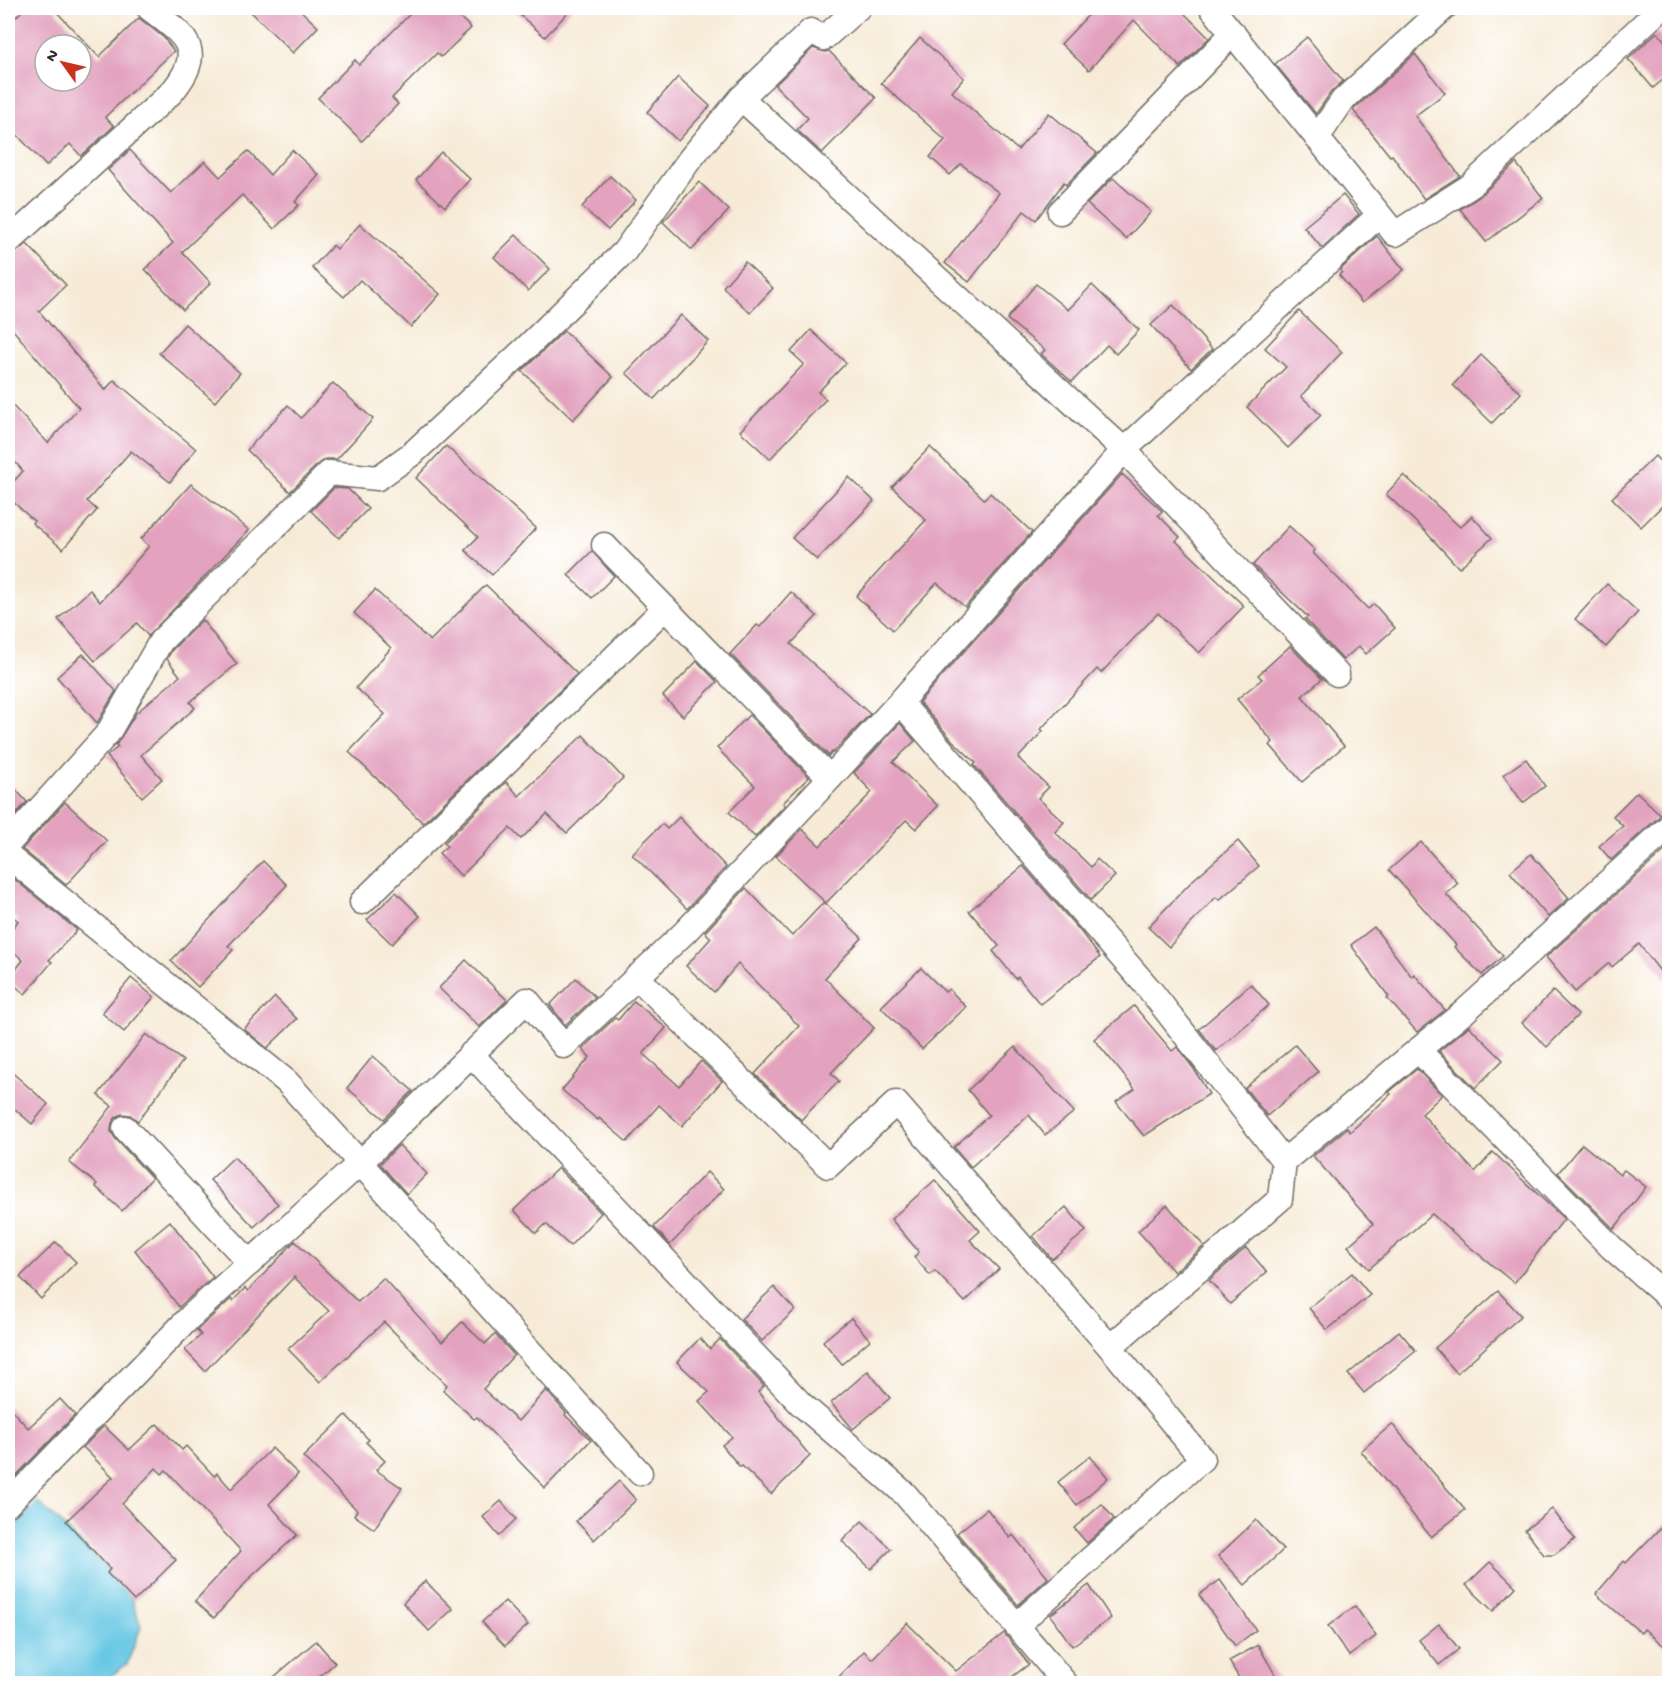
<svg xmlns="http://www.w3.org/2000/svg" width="1677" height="1691" font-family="'Gochi Hand',sans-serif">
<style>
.water{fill:#65c6e3;stroke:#487887;stroke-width:1.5}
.building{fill:#e3a3bf;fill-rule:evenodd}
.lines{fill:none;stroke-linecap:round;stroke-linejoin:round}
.street-casing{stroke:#726e67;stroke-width:27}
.street{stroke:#fff;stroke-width:24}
</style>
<rect width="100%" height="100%" fill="#fff"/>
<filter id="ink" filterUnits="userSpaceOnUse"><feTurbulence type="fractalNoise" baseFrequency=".0167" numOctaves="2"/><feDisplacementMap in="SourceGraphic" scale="12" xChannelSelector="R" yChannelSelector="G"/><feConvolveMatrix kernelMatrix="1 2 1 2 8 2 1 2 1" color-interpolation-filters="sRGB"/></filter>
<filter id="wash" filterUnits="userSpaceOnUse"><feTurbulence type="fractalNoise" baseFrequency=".008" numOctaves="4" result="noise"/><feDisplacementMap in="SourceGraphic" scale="24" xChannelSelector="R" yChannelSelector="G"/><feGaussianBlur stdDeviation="1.35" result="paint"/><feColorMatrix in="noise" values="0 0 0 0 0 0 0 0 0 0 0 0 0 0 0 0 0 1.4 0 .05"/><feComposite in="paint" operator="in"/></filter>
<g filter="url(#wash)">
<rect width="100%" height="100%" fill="#f7ebd7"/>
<!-- water -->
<polygon class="water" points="38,1502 128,1588 141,1627 127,1664 101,1683 20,1683 8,1671 8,1533"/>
<g id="blocks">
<!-- building -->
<g class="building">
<path d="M25,8H53L99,57L139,18L164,38L174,51L105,117L114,126L81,156L70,144L46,166L8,125V25ZM45,45H81V81H45Z"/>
<polygon points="247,8 298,8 318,27 293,53"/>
<polygon points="416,8 450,8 471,28 441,57 437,53 392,98 398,104 362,141 318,98 355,60 359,65"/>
<polygon points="512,8 572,8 545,37"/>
<polygon points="1095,8 1179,8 1209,38 1180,67 1134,20 1089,70 1061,44"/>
<polygon points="1657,32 1670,47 1670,74 1653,88 1628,59"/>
<polygon points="1307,37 1343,81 1331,92 1316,114 1275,64"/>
<polygon points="920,38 964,78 952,92 1018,150 1049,113 1097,153 1066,185 1064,182 1036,220 1024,211 969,282 945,263 999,193 961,164 950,175 930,157 945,140 881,83"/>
<polygon points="813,48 825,52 829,51 876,98 822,153 797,130 808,118 775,85"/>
<polygon points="1415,54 1445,93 1415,116 1460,176 1424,199 1392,155 1390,156 1353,110"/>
<polygon points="678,77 710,106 678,141 647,112"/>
<polygon points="130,150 171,193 205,161 220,177 248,151 270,175 292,150 319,175 295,202 299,205 274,229 242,195 182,252 211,283 183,310 145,269 173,243 108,170"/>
<polygon points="441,152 470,179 445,207 416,180"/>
<polygon points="1516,163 1543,198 1486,242 1460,209 1479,197"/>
<polygon points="610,176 636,200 608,230 582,207"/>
<polygon points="1113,178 1151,212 1126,239 1087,204"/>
<polygon points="699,182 729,210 692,250 663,222"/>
<polygon points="1343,195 1359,214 1322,248 1304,227"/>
<polygon points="360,224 440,294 411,327 360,280 344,297 312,268 333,245 337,249"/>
<polygon points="516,235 550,269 528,291 494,257"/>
<polygon points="1377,236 1404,270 1362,303 1339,275 1342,272 1340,270"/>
<polygon points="27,244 66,285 39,311 105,390 114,380 196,449 170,482 131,451 87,501 97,510 63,549 32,523 34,521 8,497 8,488 23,471 8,454 8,401 48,443 79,408 8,324 8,258"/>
<polygon points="745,262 773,288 750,313 723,287"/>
<polygon points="1036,284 1068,310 1092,285 1139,330 1116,354 1107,345 1072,382 1041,354 1045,350 1007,319"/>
<polygon points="1173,305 1212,349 1191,369 1151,325"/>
<polygon points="1299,311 1342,352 1301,396 1321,415 1288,448 1247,407 1286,367 1265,348"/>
<polygon points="681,315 708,341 654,399 626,373"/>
<polygon points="185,324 240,373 215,402 159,353"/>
<polygon points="811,330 846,363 818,392 826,399 770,459 740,431 804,364 791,352"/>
<polygon points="564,331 613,377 573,420 522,371"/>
<polygon points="1481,355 1521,393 1492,423 1453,385"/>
<polygon points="333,383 373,419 337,459 325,459 319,463 290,492 247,450 288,405 301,418"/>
<polygon points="446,446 536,528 492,575 465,550 478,537 416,478"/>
<polygon points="930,447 984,499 990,493 1032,532 965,607 937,583 893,630 856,596 926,520 892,487"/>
<polygon points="1655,456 1670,472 1670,498 1641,527 1612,498"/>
<polygon points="1122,474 1162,511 1158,515 1180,537 1176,541 1244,606 1199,653 1158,613 1101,673 1097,669 1041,729 1043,731 1018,758 1049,787 1038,798 1064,822 1055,832 1091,867 1097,859 1115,876 1091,900 974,765 976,763 953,741 919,702"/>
<polygon points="1404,475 1460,527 1472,516 1492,538 1459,568 1424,530 1386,494"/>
<polygon points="849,477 874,501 817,560 792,538"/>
<polygon points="191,484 249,530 148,636 137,623 95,661 58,619 90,590 100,602 149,546 141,539"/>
<polygon points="334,488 348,489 368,509 339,538 311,511"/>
<polygon points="1289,526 1315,550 1313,553 1368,609 1374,604 1395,628 1366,654 1359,646 1343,660 1305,619 1308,617 1253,565"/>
<polygon points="592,551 614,576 592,598 568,575"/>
<polygon points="1607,584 1638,612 1606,647 1575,619"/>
<polygon points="486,585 577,674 423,823 349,752 385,714 356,688 391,648 354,613 375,590 430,641"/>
<polygon points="791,592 817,616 791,644 870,714 833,753 832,752 829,756 730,654 757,625 760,627"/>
<polygon points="202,620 237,664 190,702 195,708 141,755 162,779 142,797 107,756 118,747 116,745 136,713 180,676 167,659 172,650"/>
<polygon points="1290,646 1322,679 1302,696 1344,746 1302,782 1270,745 1273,742 1237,699 1262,679 1258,675"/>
<polygon points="83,654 116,691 97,723 57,677"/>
<polygon points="697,661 717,682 683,716 663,696"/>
<polygon points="749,715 809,777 783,803 785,805 755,837 729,812 755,786 717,748"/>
<polygon points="900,723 915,741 893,762 938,806 916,829 906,820 826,903 776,856 802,829 820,846 872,792 854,773"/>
<polygon points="583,735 623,778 567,833 547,814 521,839 510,828 461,876 439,853 447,846 444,843 506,782 519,796"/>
<polygon points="1526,759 1545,786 1523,803 1503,775"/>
<polygon points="8,781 27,802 8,823"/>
<polygon points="1637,792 1661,815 1611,860 1599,846 1623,826 1613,816"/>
<polygon points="65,802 107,841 66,885 22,849"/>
<polygon points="679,817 726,867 687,909 632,854 662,824 667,829"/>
<polygon points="1238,841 1259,866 1219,900 1216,897 1169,947 1148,927 1194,879"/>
<polygon points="1421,842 1458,883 1446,894 1503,956 1482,975 1454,947 1456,945 1389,870"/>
<polygon points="1670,846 1670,984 1639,944 1612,967 1609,963 1575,992 1546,957"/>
<polygon points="1531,854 1569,898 1548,917 1510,872"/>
<polygon points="263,861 287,885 228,946 233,950 198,987 171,961"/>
<polygon points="1023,866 1080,931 1100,957 1040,1004 1018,977 1016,979 993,951 999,946 969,911"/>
<polygon points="8,874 77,930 49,960 52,962 25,994 8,980 23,960 8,947 8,934 18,921 8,912"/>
<polygon points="746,888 792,936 824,902 862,938 825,978 874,1028 831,1073 839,1081 801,1120 755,1074 799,1026 738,964 714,992 686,966 711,938 705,932"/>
<polygon points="396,892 420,916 392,944 367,920"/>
<polygon points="1374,927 1412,977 1414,974 1445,1010 1417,1032 1387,998 1389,997 1351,945"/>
<polygon points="466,960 507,1000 479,1027 439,988"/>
<polygon points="921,968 945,992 949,989 966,1007 922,1049 881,1007"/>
<polygon points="131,978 154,997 124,1032 102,1013"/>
<polygon points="576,978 595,997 565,1025 550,1005"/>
<polygon points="1251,984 1269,1005 1216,1051 1199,1029"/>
<polygon points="1553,991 1578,1015 1547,1047 1522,1023"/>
<polygon points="275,997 297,1019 267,1048 244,1029"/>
<polygon points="634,1001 666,1028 643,1054 679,1086 701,1061 722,1081 682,1126 659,1105 627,1142 599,1118 598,1120 562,1090 590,1057 582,1049 615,1018 618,1020"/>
<polygon points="1134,1006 1172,1051 1177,1047 1194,1069 1209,1094 1144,1136 1116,1102 1135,1089 1094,1039"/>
<polygon points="1469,1026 1503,1060 1475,1088 1439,1051"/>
<polygon points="146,1034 183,1061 138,1121 130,1115 122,1114 116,1117 112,1123 111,1131 115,1138 152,1178 122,1211 95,1186 97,1184 69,1162 112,1106 98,1095"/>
<polygon points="1295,1045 1318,1072 1267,1116 1245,1088"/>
<polygon points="1015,1047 1074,1112 1045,1135 1029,1115 971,1167 954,1147 989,1115 968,1090"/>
<polygon points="373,1056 413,1091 384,1119 347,1088"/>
<polygon points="8,1069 48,1104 32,1124 8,1103"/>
<polygon points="1417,1069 1442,1095 1422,1114 1475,1172 1493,1152 1564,1219 1514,1283 1465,1243 1432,1214 1369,1269 1348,1246 1373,1224 1313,1156 1347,1128 1350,1132 1391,1094 1389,1092"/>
<polygon points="1582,1144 1620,1175 1624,1170 1646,1187 1614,1229 1558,1173"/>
<polygon points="399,1145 427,1174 407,1194 380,1164"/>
<polygon points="234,1157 278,1204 254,1227 210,1180"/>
<polygon points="558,1168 601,1213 570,1246 546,1224 536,1233 514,1210"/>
<polygon points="707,1172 724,1189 670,1245 654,1227"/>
<polygon points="935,1180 980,1231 970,1240 999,1269 965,1302 935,1271 930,1275 914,1257 919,1252 891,1219"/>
<polygon points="1167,1205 1204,1246 1174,1272 1138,1231"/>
<polygon points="1066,1207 1086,1231 1052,1259 1033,1236"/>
<polygon points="170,1221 213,1277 179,1307 135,1250"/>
<polygon points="295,1241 358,1302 383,1278 442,1342 462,1322 485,1344 495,1334 514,1355 483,1389 518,1421 546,1390 566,1413 565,1415 591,1440 545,1488 477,1417 474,1419 443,1390 447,1385 384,1322 320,1382 288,1349 329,1311 294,1277 205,1371 185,1350 201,1335 197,1330 231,1299 233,1301 245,1288 248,1291"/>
<polygon points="56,1242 76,1262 41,1299 20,1277"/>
<polygon points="1246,1248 1267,1272 1230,1304 1209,1280"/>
<polygon points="1352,1273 1370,1295 1327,1330 1309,1308"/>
<polygon points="774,1287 795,1310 762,1341 741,1319"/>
<polygon points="1498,1291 1521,1316 1457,1373 1435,1348"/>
<polygon points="851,1318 870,1340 842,1364 823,1341"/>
<polygon points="1399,1331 1416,1351 1364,1393 1348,1374"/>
<polygon points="700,1338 710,1349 720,1339 764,1386 758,1392 810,1456 771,1494 742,1466 740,1467 722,1445 732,1437 699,1401 709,1392 677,1362"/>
<polygon points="868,1371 890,1398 853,1429 831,1403"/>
<polygon points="60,1399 75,1415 8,1484 8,1406 28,1428"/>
<polygon points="346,1415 369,1440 366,1442 385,1461 376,1470 402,1488 374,1529 354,1515 357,1510 303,1457"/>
<polygon points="157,1424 182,1450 186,1446 214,1476 217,1473 231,1489 272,1448 298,1474 269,1504 297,1535 253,1575 214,1618 195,1601 241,1551 166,1470 162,1474 156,1468 122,1504 176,1560 134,1601 107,1573 110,1569 66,1521 113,1477 83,1447 104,1426 129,1450"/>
<polygon points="1392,1424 1465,1510 1431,1537 1361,1451"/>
<polygon points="1090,1456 1108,1478 1077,1505 1058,1482"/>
<polygon points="619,1481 636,1500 594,1540 576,1521"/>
<polygon points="501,1501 516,1519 499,1536 483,1517"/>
<polygon points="1102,1504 1114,1519 1087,1543 1074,1528"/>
<polygon points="987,1509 1010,1538 1013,1535 1048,1578 1018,1605 957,1533"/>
<polygon points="1552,1509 1575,1539 1554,1555 1544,1555 1525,1530"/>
<polygon points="1670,1518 1670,1651 1644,1629 1641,1633 1596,1594 1624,1561 1626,1563"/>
<polygon points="1256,1520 1283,1550 1245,1585 1218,1556"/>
<polygon points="862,1521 891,1549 871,1569 842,1541"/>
<polygon points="1490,1562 1516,1587 1493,1611 1466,1585"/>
<polygon points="1220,1580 1256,1630 1235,1646 1199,1595"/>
<polygon points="425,1581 453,1609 429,1631 403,1603"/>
<polygon points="1089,1585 1111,1618 1072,1646 1050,1615"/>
<polygon points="505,1601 528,1625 505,1646 482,1622"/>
<polygon points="1355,1606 1376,1636 1349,1656 1328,1626"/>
<polygon points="907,1623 956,1671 1004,1633 1029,1664 1004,1683 833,1683 864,1651 872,1659"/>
<polygon points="1439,1624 1459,1649 1439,1665 1419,1640"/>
<polygon points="316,1641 335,1663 312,1683 267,1683"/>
<polygon points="1258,1645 1280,1683 1242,1683 1229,1661"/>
</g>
</g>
</g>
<g filter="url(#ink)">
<use href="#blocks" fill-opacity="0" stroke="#726e67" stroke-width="1.5"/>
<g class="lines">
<defs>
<g id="street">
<polyline points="1212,8 1395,234 1469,187 1661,8"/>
<polyline points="1317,138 1343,100 1444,8"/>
<polyline points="1060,212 1233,33"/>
<path d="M8,242L172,92C207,49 186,37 149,8"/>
<polyline points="604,545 830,778"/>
<polyline points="1337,674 1124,450 1379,215"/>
<polyline points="900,702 1150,990 1284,1161 1464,1012 1670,826"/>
<polyline points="8,844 108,733 161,641 329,473 378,478 413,453 526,348 624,252 690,159 741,98 811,31 824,38 858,8"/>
<polyline points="8,856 287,1082 640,1473"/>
<polyline points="362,902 665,608"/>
<polyline points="637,977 828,1166 896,1103 1110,1347"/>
<polyline points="1418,1050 1612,1248 1670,1299"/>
<polyline points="471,1054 801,1404 905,1494 1066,1684"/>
<polyline points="125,1128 250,1263"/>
<polyline points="8,1504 191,1316 360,1163 527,1000 564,1046 685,932 830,778 900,702 1124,450 741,98"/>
<polyline points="1017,1625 1202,1459 1110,1347 1280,1199 1284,1161"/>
</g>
</defs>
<!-- street casing -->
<use href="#street" class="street-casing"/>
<!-- street -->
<use href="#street" class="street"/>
</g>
</g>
<!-- margin -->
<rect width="1677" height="1691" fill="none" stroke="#fff" stroke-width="30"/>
<!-- north arrow -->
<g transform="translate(63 63) rotate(304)"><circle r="28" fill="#ffffff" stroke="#aaaaaa" stroke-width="1.5"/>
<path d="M0-4.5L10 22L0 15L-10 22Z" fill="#c8321e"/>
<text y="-9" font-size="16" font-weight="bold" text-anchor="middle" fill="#2b2b2b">N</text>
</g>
</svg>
